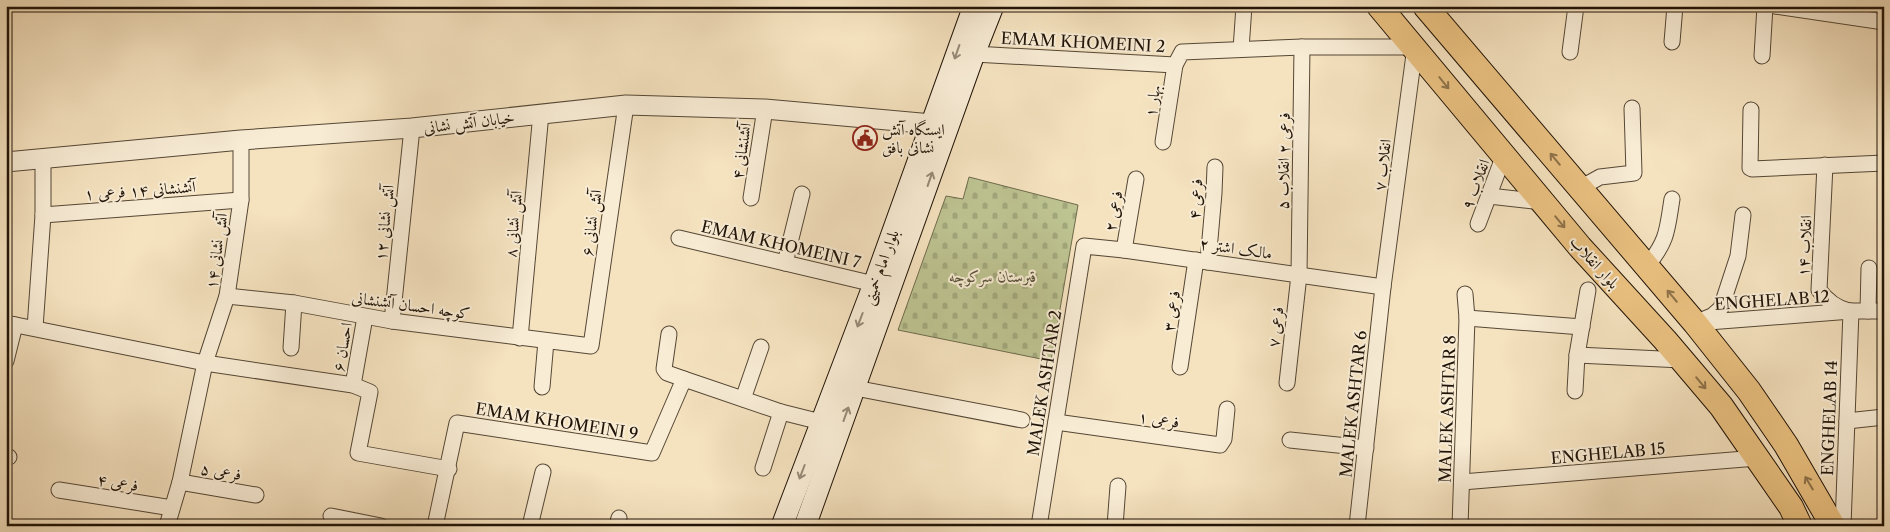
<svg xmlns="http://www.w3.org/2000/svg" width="1890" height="532" font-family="'Libre Caslon Text',Amiri,serif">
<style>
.cemetery{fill:url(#cemetery-stones);stroke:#6e6b4c}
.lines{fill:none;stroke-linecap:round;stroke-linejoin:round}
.minor-casing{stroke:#554735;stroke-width:17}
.tertiary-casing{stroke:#554735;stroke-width:21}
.secondary-casing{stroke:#201307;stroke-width:23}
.primary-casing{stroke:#201307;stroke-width:26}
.minor{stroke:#f8ecd5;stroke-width:15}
.tertiary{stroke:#f8ecd5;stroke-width:19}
.secondary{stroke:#f8ecd5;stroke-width:21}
.primary{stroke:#eac180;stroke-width:24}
.oneway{stroke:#978a78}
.oneway2{stroke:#8f734a}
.labels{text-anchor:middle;stroke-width:4;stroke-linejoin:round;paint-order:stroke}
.street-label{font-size:16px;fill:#201307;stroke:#f8ecd5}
.poi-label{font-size:16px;fill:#201307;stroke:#f8ecd5;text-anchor:start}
.park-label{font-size:16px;font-style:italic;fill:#575137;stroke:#f8ecd5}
</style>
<defs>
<pattern id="cemetery-stones" width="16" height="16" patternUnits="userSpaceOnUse" patternTransform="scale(1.25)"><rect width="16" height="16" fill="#bdc391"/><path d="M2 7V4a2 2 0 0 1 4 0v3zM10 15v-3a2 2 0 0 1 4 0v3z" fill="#a2a77c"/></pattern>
</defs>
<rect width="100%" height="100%" fill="#f5e2bf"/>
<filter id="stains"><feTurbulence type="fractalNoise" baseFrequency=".004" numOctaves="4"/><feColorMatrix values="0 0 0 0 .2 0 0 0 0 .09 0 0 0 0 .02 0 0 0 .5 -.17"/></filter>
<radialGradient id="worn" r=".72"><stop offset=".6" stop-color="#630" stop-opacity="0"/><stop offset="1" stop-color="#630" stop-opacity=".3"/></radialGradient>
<!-- cemetery -->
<polygon class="cemetery" points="969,177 1078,205 1051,361 898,330 946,196 963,199"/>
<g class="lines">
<defs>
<g id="minor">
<polyline points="1775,6 1884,22"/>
<polyline points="1672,42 1675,6"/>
<polyline points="1241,49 1244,6"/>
<polyline points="1570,52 1576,6"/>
<polyline points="974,54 1175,65 1182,52 1302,47 1415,47 1383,287 1357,526"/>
<polyline points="1762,56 1765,6"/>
<polyline points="1751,110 1750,168 1752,169 1884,163"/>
<polyline points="1163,142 1175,65"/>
<path d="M1825,165L1819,290C1827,301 1836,308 1849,311"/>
<polyline points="1580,188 1600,177 1634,173 1632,108"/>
<polyline points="1489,196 1543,202"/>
<polyline points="751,198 765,109"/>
<polyline points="43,215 241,200"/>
<polyline points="1478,224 1504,155"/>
<polyline points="679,238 874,284"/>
<polyline points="1124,250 1136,179"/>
<polyline points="1208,262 1214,193 1215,167"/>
<polyline points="785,263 802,194"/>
<path d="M1647,266C1668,240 1667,230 1672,199"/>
<polyline points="227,296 294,303 392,321 591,346 626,105"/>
<polyline points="1868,311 1869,268"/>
<polyline points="1467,318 1582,327"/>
<polyline points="1702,320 1712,316 1721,308 1738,256 1743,215"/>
<polyline points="392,321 412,128"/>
<polyline points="6,323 205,363 353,385 370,392 358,453 449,469"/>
<polyline points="1695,323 1851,311 1884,311"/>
<polyline points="35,328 43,215 43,158"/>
<polyline points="669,334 664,369 667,373 684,379"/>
<polyline points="520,338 541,113"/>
<polyline points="291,348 294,303"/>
<polyline points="1577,355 1682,360"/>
<polyline points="6,361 15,325"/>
<polyline points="1180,367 1196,260"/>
<polyline points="1287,383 1299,275 1302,47"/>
<polyline points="353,385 365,317"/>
<polyline points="542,387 546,341"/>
<polyline points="855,388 1022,420"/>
<polyline points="1575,391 1577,355 1588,290"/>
<polyline points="743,399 761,347"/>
<polyline points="1847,421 1884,417"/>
<polyline points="1056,422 1220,445 1224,439 1227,409"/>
<polyline points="1290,440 1366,448"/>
<polyline points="6,457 9,457"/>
<polyline points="763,468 781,412"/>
<polyline points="180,482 256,495"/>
<polyline points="1462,482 1757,458"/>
<polyline points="59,490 172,508"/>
<polyline points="331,516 381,526"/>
<polyline points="167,526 180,482 205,363 227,296 241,200 241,140"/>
<polyline points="435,526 457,423 652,453 684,379 781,412 821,422"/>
<polyline points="530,526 543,472"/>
<polyline points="617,526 619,518"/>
<polyline points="1039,526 1084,246 1124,250 1383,287"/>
<polyline points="1115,526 1118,486"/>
<polyline points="1460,526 1467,318 1465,294"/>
<polyline points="1843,526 1851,311"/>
</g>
<polyline id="tertiary" points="6,162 241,140 412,128 626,105 765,109 932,124"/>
<g id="secondary">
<polyline points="782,526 874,284 974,6"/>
<polyline points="805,526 974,54 993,6"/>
</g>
<g id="primary">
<polyline points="1379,6 1580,247 1665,340 1721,406 1791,507 1800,526"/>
<polyline points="1425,6 1695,323 1749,391 1786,445 1833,526"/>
</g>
</defs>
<!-- minor casing -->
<use href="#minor" class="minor-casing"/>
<!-- tertiary casing -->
<use href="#tertiary" class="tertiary-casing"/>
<!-- secondary casing -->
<use href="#secondary" class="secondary-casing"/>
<!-- primary casing -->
<use href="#primary" class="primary-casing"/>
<!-- minor -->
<use href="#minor" class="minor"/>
<!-- tertiary -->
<use href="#tertiary" class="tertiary"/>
<!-- secondary -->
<use href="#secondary" class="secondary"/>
<!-- primary -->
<use href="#primary" class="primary"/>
</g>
<!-- one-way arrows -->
<defs><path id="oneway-shaft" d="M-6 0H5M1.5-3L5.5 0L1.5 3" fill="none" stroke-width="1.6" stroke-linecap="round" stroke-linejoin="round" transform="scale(1.25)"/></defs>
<g class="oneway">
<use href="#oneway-shaft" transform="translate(957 52) rotate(109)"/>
<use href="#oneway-shaft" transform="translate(930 179) rotate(-71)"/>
<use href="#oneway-shaft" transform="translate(860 320) rotate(111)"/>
<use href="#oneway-shaft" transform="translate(846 414) rotate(-70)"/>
<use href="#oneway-shaft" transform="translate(802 472) rotate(111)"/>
</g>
<g class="oneway2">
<use href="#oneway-shaft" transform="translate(1444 83) rotate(51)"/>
<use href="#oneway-shaft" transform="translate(1555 159) rotate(-130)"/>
<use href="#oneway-shaft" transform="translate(1560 222) rotate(50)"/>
<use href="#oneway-shaft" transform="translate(1672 296) rotate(-130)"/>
<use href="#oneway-shaft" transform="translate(1701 383) rotate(50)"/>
<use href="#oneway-shaft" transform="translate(1809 483) rotate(-121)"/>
</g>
<!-- icons -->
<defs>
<symbol id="civic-ring" viewBox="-11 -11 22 22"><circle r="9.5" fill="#f8ecd5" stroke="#8f2418" stroke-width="1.5"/><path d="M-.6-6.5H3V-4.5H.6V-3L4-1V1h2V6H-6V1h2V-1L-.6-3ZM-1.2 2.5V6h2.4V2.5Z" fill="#8f2418"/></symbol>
</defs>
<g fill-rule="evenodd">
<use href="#civic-ring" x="851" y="124" width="28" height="28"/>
</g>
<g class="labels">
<!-- street labels -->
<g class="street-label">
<text transform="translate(1083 42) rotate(3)" y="6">EMAM KHOMEINI 2</text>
<text transform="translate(1152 101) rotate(-81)" y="6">بهار ۱</text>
<text transform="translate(469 122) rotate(-7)" y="6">خیابان آتش نشانی</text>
<text transform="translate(741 151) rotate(-81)" y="6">آتشنشانی ۴</text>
<text transform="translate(1283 161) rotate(-89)" y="6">فرعی ۲ انقلاب ۵</text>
<text transform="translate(1382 165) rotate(-83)" y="6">انقلاب ۷</text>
<text transform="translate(1475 184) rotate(-69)" y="6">انقلاب ۹</text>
<text transform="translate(140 190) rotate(-4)" y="6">آتشنشانی ۱۴ فرعی ۱</text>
<text transform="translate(1195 199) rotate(-86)" y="6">فرعی ۴</text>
<text transform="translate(1113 211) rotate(-80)" y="6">فرعی ۲</text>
<text transform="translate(384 223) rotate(-84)" y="6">آتش نشانی ۱۲</text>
<text transform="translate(591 223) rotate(-82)" y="6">آتش نشانی ۶</text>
<text transform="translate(513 224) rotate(-85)" y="6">آتش نشانی ۸</text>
<text transform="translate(781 244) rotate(13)" y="6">EMAM KHOMEINI 7</text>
<text transform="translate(1804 246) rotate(-87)" y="6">انقلاب ۱۴</text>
<text transform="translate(1236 248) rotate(8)" y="6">مالک اشتر ۲</text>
<text transform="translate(216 251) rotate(-82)" y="6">آتش نشانی ۱۴</text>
<text transform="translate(1595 262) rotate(48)" y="6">بلوار انقلاب</text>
<text transform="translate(880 267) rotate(-70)" y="6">بلوار امام خمینی</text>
<text transform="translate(1772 300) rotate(-4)" y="6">ENGHELAB 12</text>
<text transform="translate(411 305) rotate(8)" y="6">کوچه احسان آتشنشانی</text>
<text transform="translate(1171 311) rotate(-81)" y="6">فرعی ۳</text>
<text transform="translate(1275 327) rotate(-83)" y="6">فرعی ۷</text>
<text transform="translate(342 347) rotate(-80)" y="6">احسان ۶</text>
<text transform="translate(1044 383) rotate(-81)" y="6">MALEK ASHTAR 2</text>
<text transform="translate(1353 404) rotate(-84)" y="6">MALEK ASHTAR 6</text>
<text transform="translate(1447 409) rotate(-88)" y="6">MALEK ASHTAR 8</text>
<text transform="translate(1829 418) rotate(-88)" y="6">ENGHELAB 14</text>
<text transform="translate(1159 419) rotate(8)" y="6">فرعی ۱</text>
<text transform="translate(557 421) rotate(9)" y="6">EMAM KHOMEINI 9</text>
<text transform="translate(1608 453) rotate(-5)" y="6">ENGHELAB 15</text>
<text transform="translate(221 471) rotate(9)" y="6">فرعی ۵</text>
<text transform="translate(118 482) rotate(9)" y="6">فرعی ۴</text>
</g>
<!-- poi labels -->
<g class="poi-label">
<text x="882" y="135">ایستگاه آتش<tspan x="882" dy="18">نشانی بافق</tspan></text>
</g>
<!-- park labels -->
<g class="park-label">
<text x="993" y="282">قبرستان سرکوچه</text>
</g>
</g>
<!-- margin -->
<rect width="1890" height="532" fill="none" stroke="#f5e2bf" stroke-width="25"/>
<rect x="8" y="8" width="1875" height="517" fill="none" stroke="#201307" stroke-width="2.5"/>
<rect x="12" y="12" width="1865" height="507" fill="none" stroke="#201307"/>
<rect width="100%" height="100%" filter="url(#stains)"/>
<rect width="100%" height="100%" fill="url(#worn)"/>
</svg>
